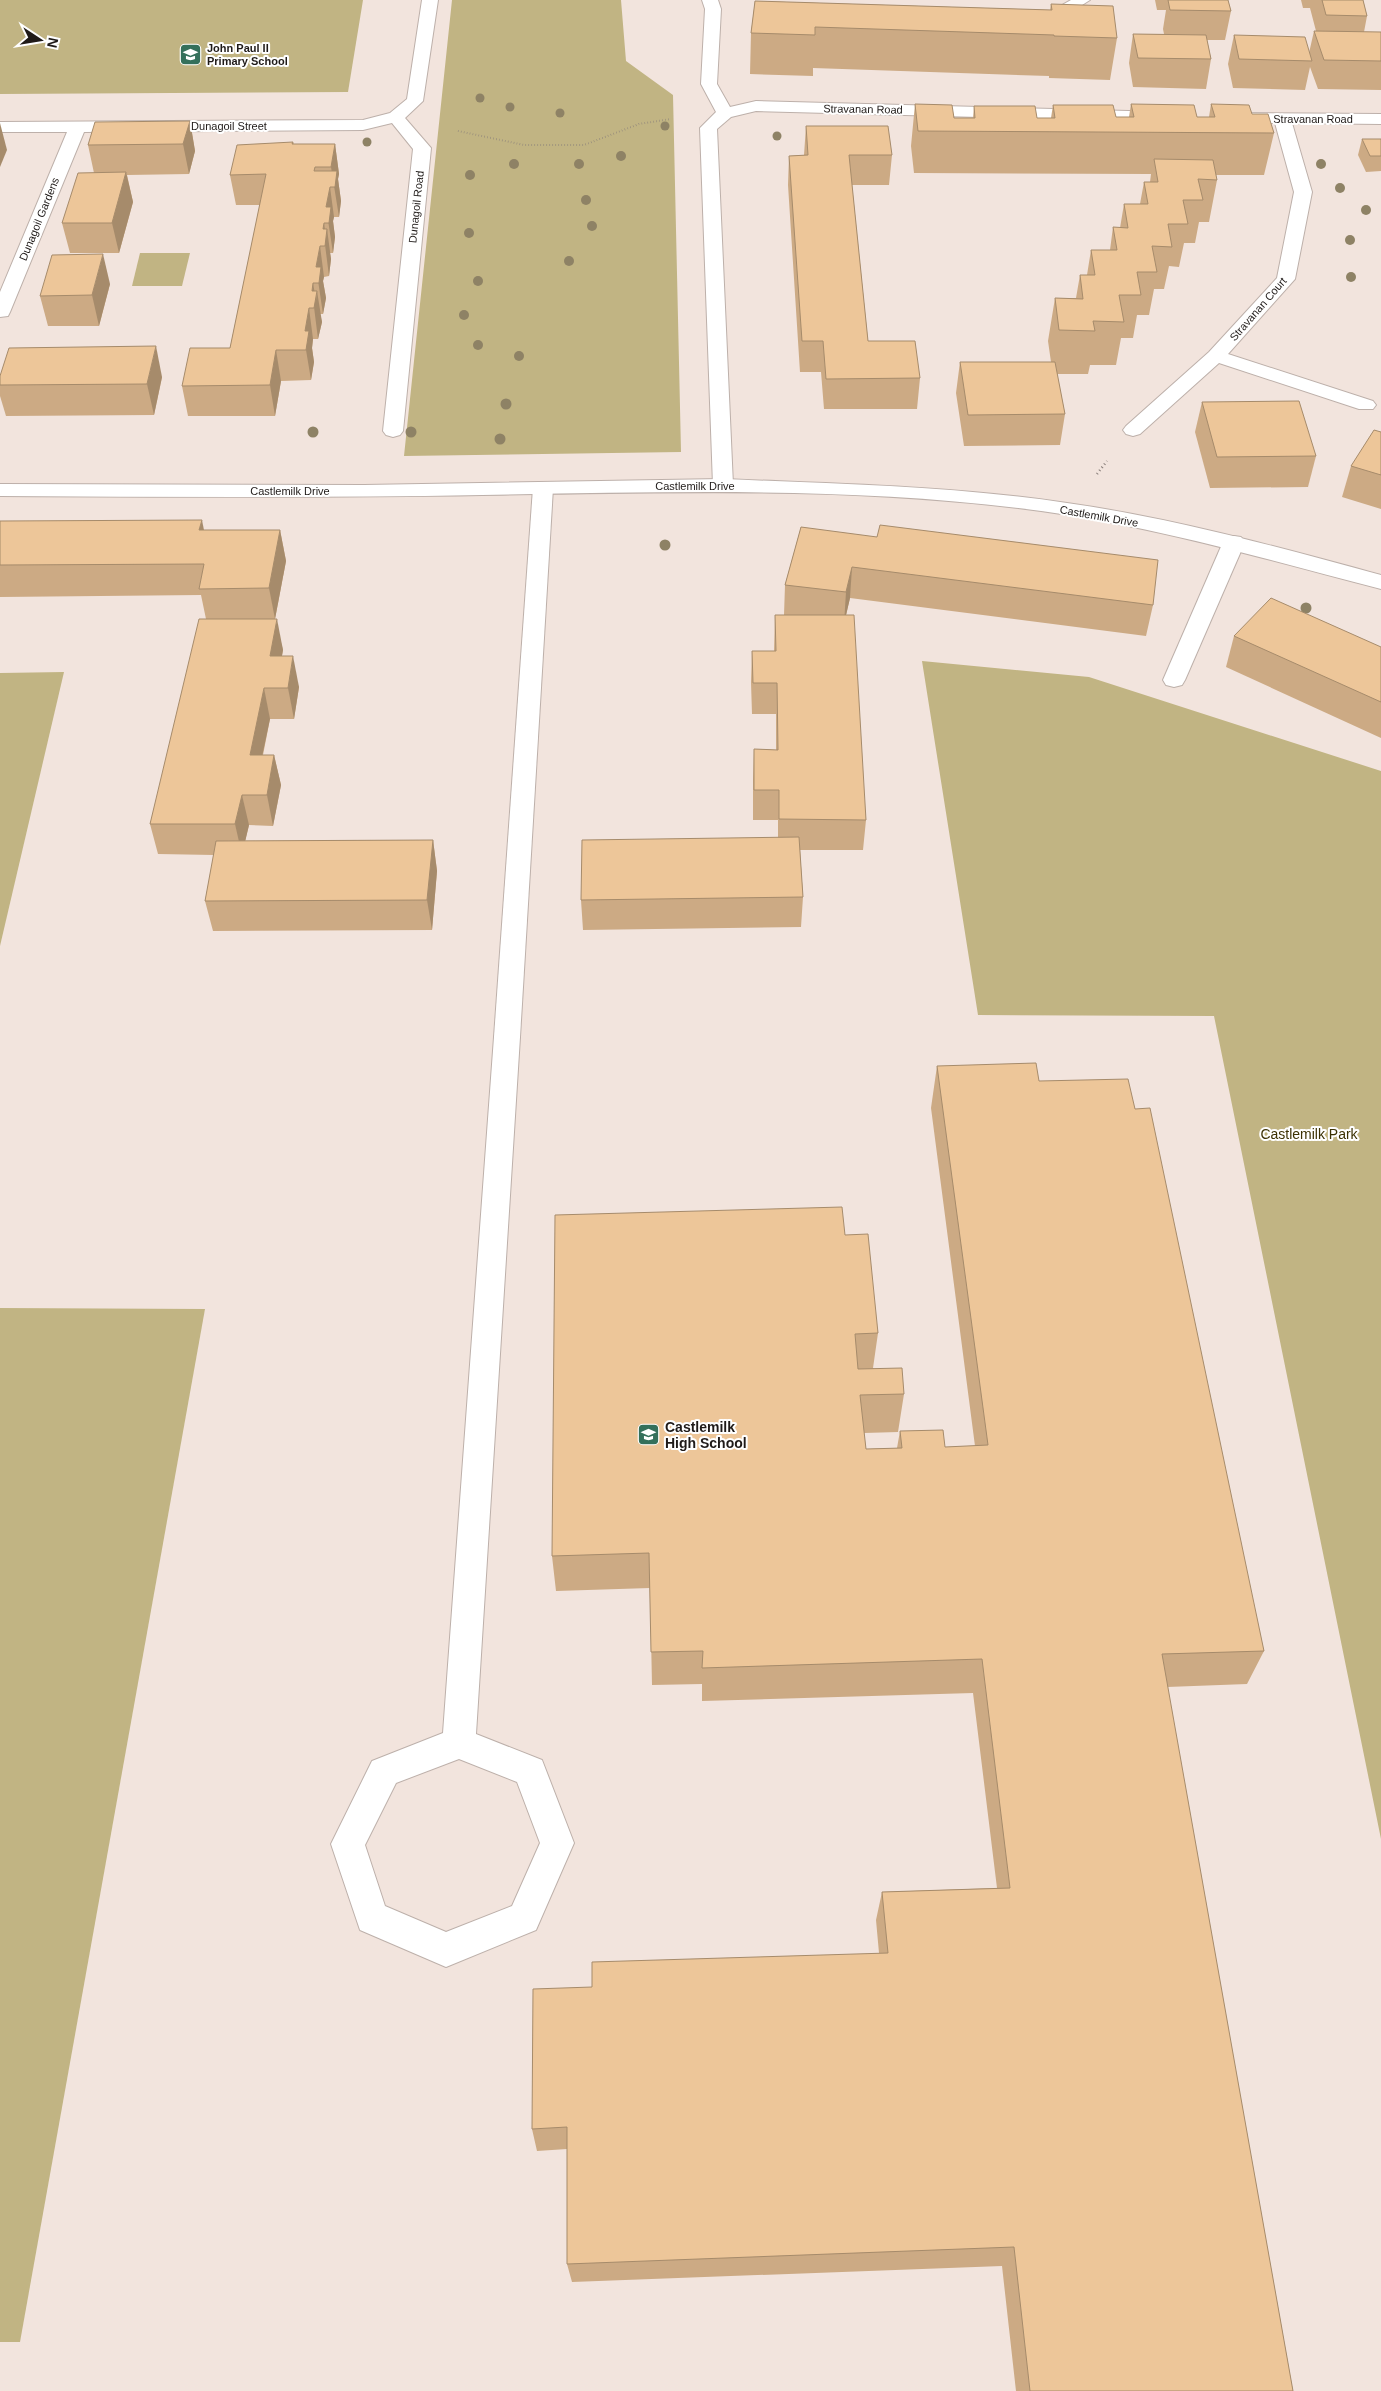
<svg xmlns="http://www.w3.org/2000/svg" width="1381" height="2391" font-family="Helvetica,sans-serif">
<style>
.green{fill:#c1b483}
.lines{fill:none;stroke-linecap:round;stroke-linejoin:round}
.service-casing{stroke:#bdb0aa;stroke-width:2}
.minor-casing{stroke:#bdb0aa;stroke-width:2}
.tertiary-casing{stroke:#bdb0aa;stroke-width:2}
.path-far1{stroke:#877d79;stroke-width:2;stroke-dasharray:0.5 2.5;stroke-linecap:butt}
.path{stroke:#877d79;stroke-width:2.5;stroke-dasharray:1 3;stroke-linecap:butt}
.service{fill:#fff;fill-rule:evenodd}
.minor{fill:#fff;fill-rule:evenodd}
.tertiary{fill:#fff;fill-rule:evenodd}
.tree{fill:#8e8265}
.wall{fill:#ccaa84}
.shaded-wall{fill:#a68b6b}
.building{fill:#edc699;stroke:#a68b6b}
.labels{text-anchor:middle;stroke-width:4;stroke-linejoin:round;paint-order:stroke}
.far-poi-label{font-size:11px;font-weight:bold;fill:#1f1a18;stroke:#fff;text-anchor:start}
.far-street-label{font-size:11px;fill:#1f1a18;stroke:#fff}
.park-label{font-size:14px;fill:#3c3103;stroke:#fff}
.poi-label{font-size:14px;font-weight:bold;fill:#1f1a18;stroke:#fff;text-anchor:start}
</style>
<rect width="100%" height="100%" fill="#f2e4dd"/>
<!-- green -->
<g class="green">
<polygon points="0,0 363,0 348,92 0,94"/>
<polygon points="452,0 621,0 626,61 673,95 681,452 404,456"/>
<polygon points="140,253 190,253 182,286 132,286"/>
<polygon points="922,661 1089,677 1381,771 1381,1839 1214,1016 978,1015"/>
<polygon points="64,672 0,946 0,673"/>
<polygon points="0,1308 205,1309 20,2342 0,2342"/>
</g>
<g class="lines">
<defs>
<g id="service">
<polygon points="1234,536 1241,537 1245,542 1185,680 1182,685 1174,687 1166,685 1163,680 1223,542 1227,537"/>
<path d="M507,1027L516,1030L520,1037L476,1734L542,1760L574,1843L536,1930L446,1967L360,1930L331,1844L372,1761L443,1733L494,1037L498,1030ZM459,1759L517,1782L540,1843L512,1906L446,1932L385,1906L365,1845L396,1783Z"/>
</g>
<g id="minor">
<polygon points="422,0 438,0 423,101 405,118 431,148 403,431 400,435 393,437 386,435 383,431 413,149 392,123 363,130 84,132 10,312 8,316 0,317 0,292 67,132 0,132 0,122 363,120 390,113 407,99"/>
<polygon points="702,0 718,0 721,9 717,84 730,107 756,101 1166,112 1172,113 1174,117 1172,121 1166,122 756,111 731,117 717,129 733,485 730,489 723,491 716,489 713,485 700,128 716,112 701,84 705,9"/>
<polygon points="1071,0 1090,0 1060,19 1048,19 1046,16 1048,13"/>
<polygon points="1231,113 1381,114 1381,124 1292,123 1312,192 1295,279 1228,354 1373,401 1376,405 1373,409 1359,409 1219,363 1140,434 1133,436 1126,434 1123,430 1126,426 1209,352 1277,278 1294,192 1275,123 1225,122 1223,118 1225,114"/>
<polygon points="543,482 550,484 553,488 520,1037 516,1044 507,1047 498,1044 494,1037 533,488 536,484"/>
</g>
<path id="tertiary" d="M723,479C838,484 953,486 1067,503C1173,518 1278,547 1381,575V589C1277,562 1174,532 1068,515C877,485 675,492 482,495C321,498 161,497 0,496V484L364,485Z"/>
</defs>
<!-- service casing -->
<use href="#service" class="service-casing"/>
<!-- minor casing -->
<use href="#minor" class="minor-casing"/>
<!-- tertiary casing -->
<use href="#tertiary" class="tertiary-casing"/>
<!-- path-far1 -->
<polyline class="path-far1" points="458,131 524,145 584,145 639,124 671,119"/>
<!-- path -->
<polyline class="path" points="1097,474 1107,461"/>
<!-- service -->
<use href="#service" class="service"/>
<!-- minor -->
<use href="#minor" class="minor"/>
<!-- tertiary -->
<use href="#tertiary" class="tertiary"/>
</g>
<!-- trees -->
<g class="tree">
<circle cx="480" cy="98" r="4.5"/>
<circle cx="510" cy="107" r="4.5"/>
<circle cx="560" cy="113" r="4.5"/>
<circle cx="665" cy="126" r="4.5"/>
<circle cx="777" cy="136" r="4.5"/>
<circle cx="367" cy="142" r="4.5"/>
<circle cx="621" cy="156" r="5"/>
<circle cx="514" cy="164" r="5"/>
<circle cx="579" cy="164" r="5"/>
<circle cx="1321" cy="164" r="5"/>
<circle cx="470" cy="175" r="5"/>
<circle cx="1340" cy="188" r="5"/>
<circle cx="586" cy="200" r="5"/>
<circle cx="1366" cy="210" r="5"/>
<circle cx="592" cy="226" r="5"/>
<circle cx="469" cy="233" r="5"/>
<circle cx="1350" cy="240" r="5"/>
<circle cx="569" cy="261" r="5"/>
<circle cx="1351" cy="277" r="5"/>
<circle cx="478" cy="281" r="5"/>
<circle cx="464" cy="315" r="5"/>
<circle cx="478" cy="345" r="5"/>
<circle cx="519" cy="356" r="5"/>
<circle cx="506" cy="404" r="5.5"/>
<circle cx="313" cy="432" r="5.5"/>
<circle cx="411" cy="432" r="5.5"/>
<circle cx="500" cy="439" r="5.5"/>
<circle cx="665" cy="545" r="5.5"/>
<circle cx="1306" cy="608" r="5.5"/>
</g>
<!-- wall -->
<g class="wall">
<polygon points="1155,0 1228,0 1231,11 1225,40 1207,40 1211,59 1206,89 1133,87 1129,63 1133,34 1164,34 1163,29 1166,10 1157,10"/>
<polygon points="1301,0 1363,0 1367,16 1364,32 1381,32 1381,90 1318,89 1310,67 1305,90 1233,88 1228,64 1234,35 1309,53 1314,31 1316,31 1310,8 1303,8"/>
<polygon points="755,1 1050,10 1051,4 1117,38 1110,80 1049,78 1049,76 813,68 813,76 750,74 751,33"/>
<polygon points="915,104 954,118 973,118 974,106 1037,118 1051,118 1053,105 1116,117 1129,117 1131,104 1197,117 1209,117 1211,104 1252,114 1274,133 1264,175 1216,175 1217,180 1209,222 1199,222 1195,243 1184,243 1179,267 1169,266 1164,289 1154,289 1149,315 1137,315 1133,338 1121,338 1116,365 1090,365 1088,374 1057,374 1065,414 1060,445 964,446 956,393 960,362 1051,362 1048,341 1055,298 1076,298 1080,275 1087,275 1091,250 1110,250 1113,227 1120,228 1124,204 1140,204 1144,182 1150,182 1151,174 914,173 911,146"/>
<polygon points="190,121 195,151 189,174 127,175 133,202 119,253 70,253 62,223 94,173 88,145"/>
<polygon points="806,126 892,155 889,185 852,185 868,341 920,378 917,409 824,409 821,372 800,372 788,185 789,156 804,155"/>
<polygon points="1362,139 1381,139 1381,171 1366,172 1358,155"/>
<polygon points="293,142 294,144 335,144 339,174 338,179 341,201 339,217 334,217 333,221 335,237 333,253 330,253 331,259 329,276 324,277 323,281 326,298 323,314 320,314 322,322 318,339 313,339 312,348 314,362 311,380 281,381 275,416 188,416 182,386 230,348 260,205 236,205 230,175"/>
<polygon points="110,284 99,326 48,326 40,296"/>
<polygon points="0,376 162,377 154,415 6,416 0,396"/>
<polygon points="1202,402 1316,456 1308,487 1210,488 1195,432"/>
<polygon points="1381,432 1381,509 1342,497 1351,466"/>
<polygon points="0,521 204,530 280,530 286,561 275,619 283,650 282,656 299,687 294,719 270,719 263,755 274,755 281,785 273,826 249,825 245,841 433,840 437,871 432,930 213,931 205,901 214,855 158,854 150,824 206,619 201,595 0,597"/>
<polygon points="801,527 1153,605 1146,636 850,598 846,615 866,820 863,850 800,850 803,897 801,927 583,930 581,900 778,838 778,820 753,820 753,780 754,749 776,750 776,714 752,714 751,682 752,651 774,651 775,615 784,615 785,585"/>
<polygon points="1234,636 1381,647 1381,738 1226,667"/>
<polygon points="937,1066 1039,1081 1135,1109 1264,1651 1247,1684 1167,1687 1293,2391 1016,2391 1002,2266 572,2282 567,2264 567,2149 537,2151 532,2129 592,1987 879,1953 876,1920 882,1892 997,1888 973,1693 702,1701 702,1684 652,1685 650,1588 556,1591 552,1556 845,1235 878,1333 873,1368 904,1394 898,1432 864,1433 866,1449 897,1448 900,1431 945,1447 975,1446 931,1108"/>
</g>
<!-- shaded-wall -->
<g class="shaded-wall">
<polygon points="190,121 195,151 189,174 183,144"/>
<polygon points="0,123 7,150 0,167"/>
<polygon points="335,144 339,174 338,179 341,201 339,217 331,167"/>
<polygon points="126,172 133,202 119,253 112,223"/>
<polygon points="330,187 334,217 333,221 335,237 333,253 326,207"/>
<polygon points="324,223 326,237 327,229 331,259 329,276 323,229"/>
<polygon points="320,246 324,277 323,281 326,298 323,314 316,267"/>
<polygon points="103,254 110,284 99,326 92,295"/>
<polygon points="313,283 316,300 317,291 322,322 318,339 312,291"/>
<polygon points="309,308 313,339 312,348 314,362 311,380 306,350 305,331"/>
<polygon points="156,346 162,377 154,415 147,384"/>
<polygon points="276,350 281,381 275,416 270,385"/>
<polygon points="202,520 208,551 199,530"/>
<polygon points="280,530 286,561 275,619 269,588"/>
<polygon points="852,567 850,598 844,624 846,592"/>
<polygon points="277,619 283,650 276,687 270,656"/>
<polygon points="293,656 299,687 294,719 288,688"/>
<polygon points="264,688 270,719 256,785 250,755"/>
<polygon points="274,755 281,785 273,826 267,795"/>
<polygon points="242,795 249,825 242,855 235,824"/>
<polygon points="433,840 437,871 432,930 427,900"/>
</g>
<!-- building -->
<g class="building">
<polygon points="1168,0 1228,0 1231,11 1170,10"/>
<polygon points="1322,0 1363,0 1367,16 1326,15"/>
<polygon points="755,1 1052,10 1051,4 1113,6 1117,38 1054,36 1054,35 815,27 815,35 751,33"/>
<polygon points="1314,31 1381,32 1381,61 1324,60"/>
<polygon points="1133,34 1206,35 1211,59 1138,58"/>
<polygon points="1234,35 1305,37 1312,61 1239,59"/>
<polygon points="915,104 952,105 954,118 975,118 974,106 1035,106 1037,118 1055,118 1053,105 1113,105 1116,117 1134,117 1131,104 1194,105 1197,117 1215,117 1211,104 1249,105 1252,114 1268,114 1274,133 918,131"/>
<polygon points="190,121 183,144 88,145 95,122"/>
<polygon points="806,126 888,126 892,155 849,155 868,341 915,341 920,378 826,379 823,341 802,341 789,156 808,155"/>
<polygon points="1362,139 1381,139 1381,156 1370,156"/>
<polygon points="293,142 292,144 335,144 331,167 315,167 314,171 337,171 335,187 330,187 326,207 331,207 329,223 324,223 323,229 327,229 325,246 320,246 316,267 321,267 319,283 313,283 312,291 317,291 314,308 309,308 305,331 309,331 306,350 276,350 270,385 182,386 190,348 230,348 266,174 230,175 237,145"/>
<polygon points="1154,159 1213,160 1217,180 1198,179 1203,200 1183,200 1188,224 1168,224 1172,247 1152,246 1157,272 1137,272 1141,295 1119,295 1124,322 1093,321 1095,331 1059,330 1055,298 1083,299 1080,275 1095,275 1091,250 1117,250 1113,227 1128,228 1124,204 1148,204 1144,182 1158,182"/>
<polygon points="126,172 112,223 62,223 78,173"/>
<polygon points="103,254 92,295 40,296 52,255"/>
<polygon points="156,346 147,384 0,385 0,376 9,348"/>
<polygon points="960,362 1055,362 1065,414 968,415"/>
<polygon points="1299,401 1316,456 1217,457 1202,402"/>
<polygon points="1374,430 1381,432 1381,475 1351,466"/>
<polygon points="202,520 199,530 280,530 269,588 199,589 204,564 0,565 0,521"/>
<polygon points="880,525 1158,560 1153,605 852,567 846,592 785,585 801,527 877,537"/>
<polygon points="1271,598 1381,647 1381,702 1234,636"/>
<polygon points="775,615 854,615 866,820 779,819 779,790 754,790 754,749 778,750 777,683 753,683 752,651 776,651"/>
<polygon points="199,619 277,619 270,656 293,656 288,688 264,688 250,755 274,755 267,795 242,795 235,824 150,824"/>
<polygon points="799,837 803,897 581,900 582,840"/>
<polygon points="433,840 427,900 205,901 216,841"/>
<polygon points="1036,1063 1039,1081 1128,1079 1135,1109 1150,1108 1264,1651 1162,1654 1293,2391 1030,2391 1014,2247 567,2264 567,2127 532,2129 533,1989 592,1987 592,1962 888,1953 882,1892 1010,1888 982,1659 702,1668 703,1651 651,1652 649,1553 552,1556 555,1215 842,1207 845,1235 868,1234 878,1333 855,1334 858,1369 902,1368 904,1394 860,1395 866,1449 902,1448 900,1431 943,1430 945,1447 988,1445 937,1066"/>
</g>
<!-- icons -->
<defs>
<symbol id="school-square" viewBox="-11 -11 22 22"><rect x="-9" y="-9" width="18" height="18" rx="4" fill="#34705b" stroke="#fff"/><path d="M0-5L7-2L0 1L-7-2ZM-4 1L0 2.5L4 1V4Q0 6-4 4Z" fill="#fff"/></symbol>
</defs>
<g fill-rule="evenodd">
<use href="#school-square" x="178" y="42" width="25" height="25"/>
<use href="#school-square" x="636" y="1422" width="25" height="25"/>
</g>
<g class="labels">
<!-- far-poi labels -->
<g class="far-poi-label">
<text x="207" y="52">John Paul II<tspan x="207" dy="13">Primary School</tspan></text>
</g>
<!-- far-street labels -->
<g class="far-street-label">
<text transform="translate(863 109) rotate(1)" y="4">Stravanan Road</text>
<text x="1313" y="123">Stravanan Road</text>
<text x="229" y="130">Dunagoil Street</text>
<text transform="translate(416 207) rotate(-84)" y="4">Dunagoil Road</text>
<text transform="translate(39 219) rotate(-68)" y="4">Dunagoil Gardens</text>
<text transform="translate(1258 309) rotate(-49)" y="4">Stravanan Court</text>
<text x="695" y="490">Castlemilk Drive</text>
<text x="290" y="495">Castlemilk Drive</text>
<text transform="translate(1099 516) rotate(10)" y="4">Castlemilk Drive</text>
</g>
<!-- park labels -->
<g class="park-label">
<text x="1309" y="1139">Castlemilk Park</text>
</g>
<!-- poi labels -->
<g class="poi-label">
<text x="665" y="1432">Castlemilk<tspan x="665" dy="16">High School</tspan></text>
</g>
</g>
<!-- north arrow -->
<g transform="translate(40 40) rotate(102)" stroke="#ffffff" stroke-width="4" paint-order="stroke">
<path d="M0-4L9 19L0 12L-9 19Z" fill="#1f1a18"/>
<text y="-8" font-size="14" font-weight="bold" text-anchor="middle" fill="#1f1a18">N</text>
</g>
</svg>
